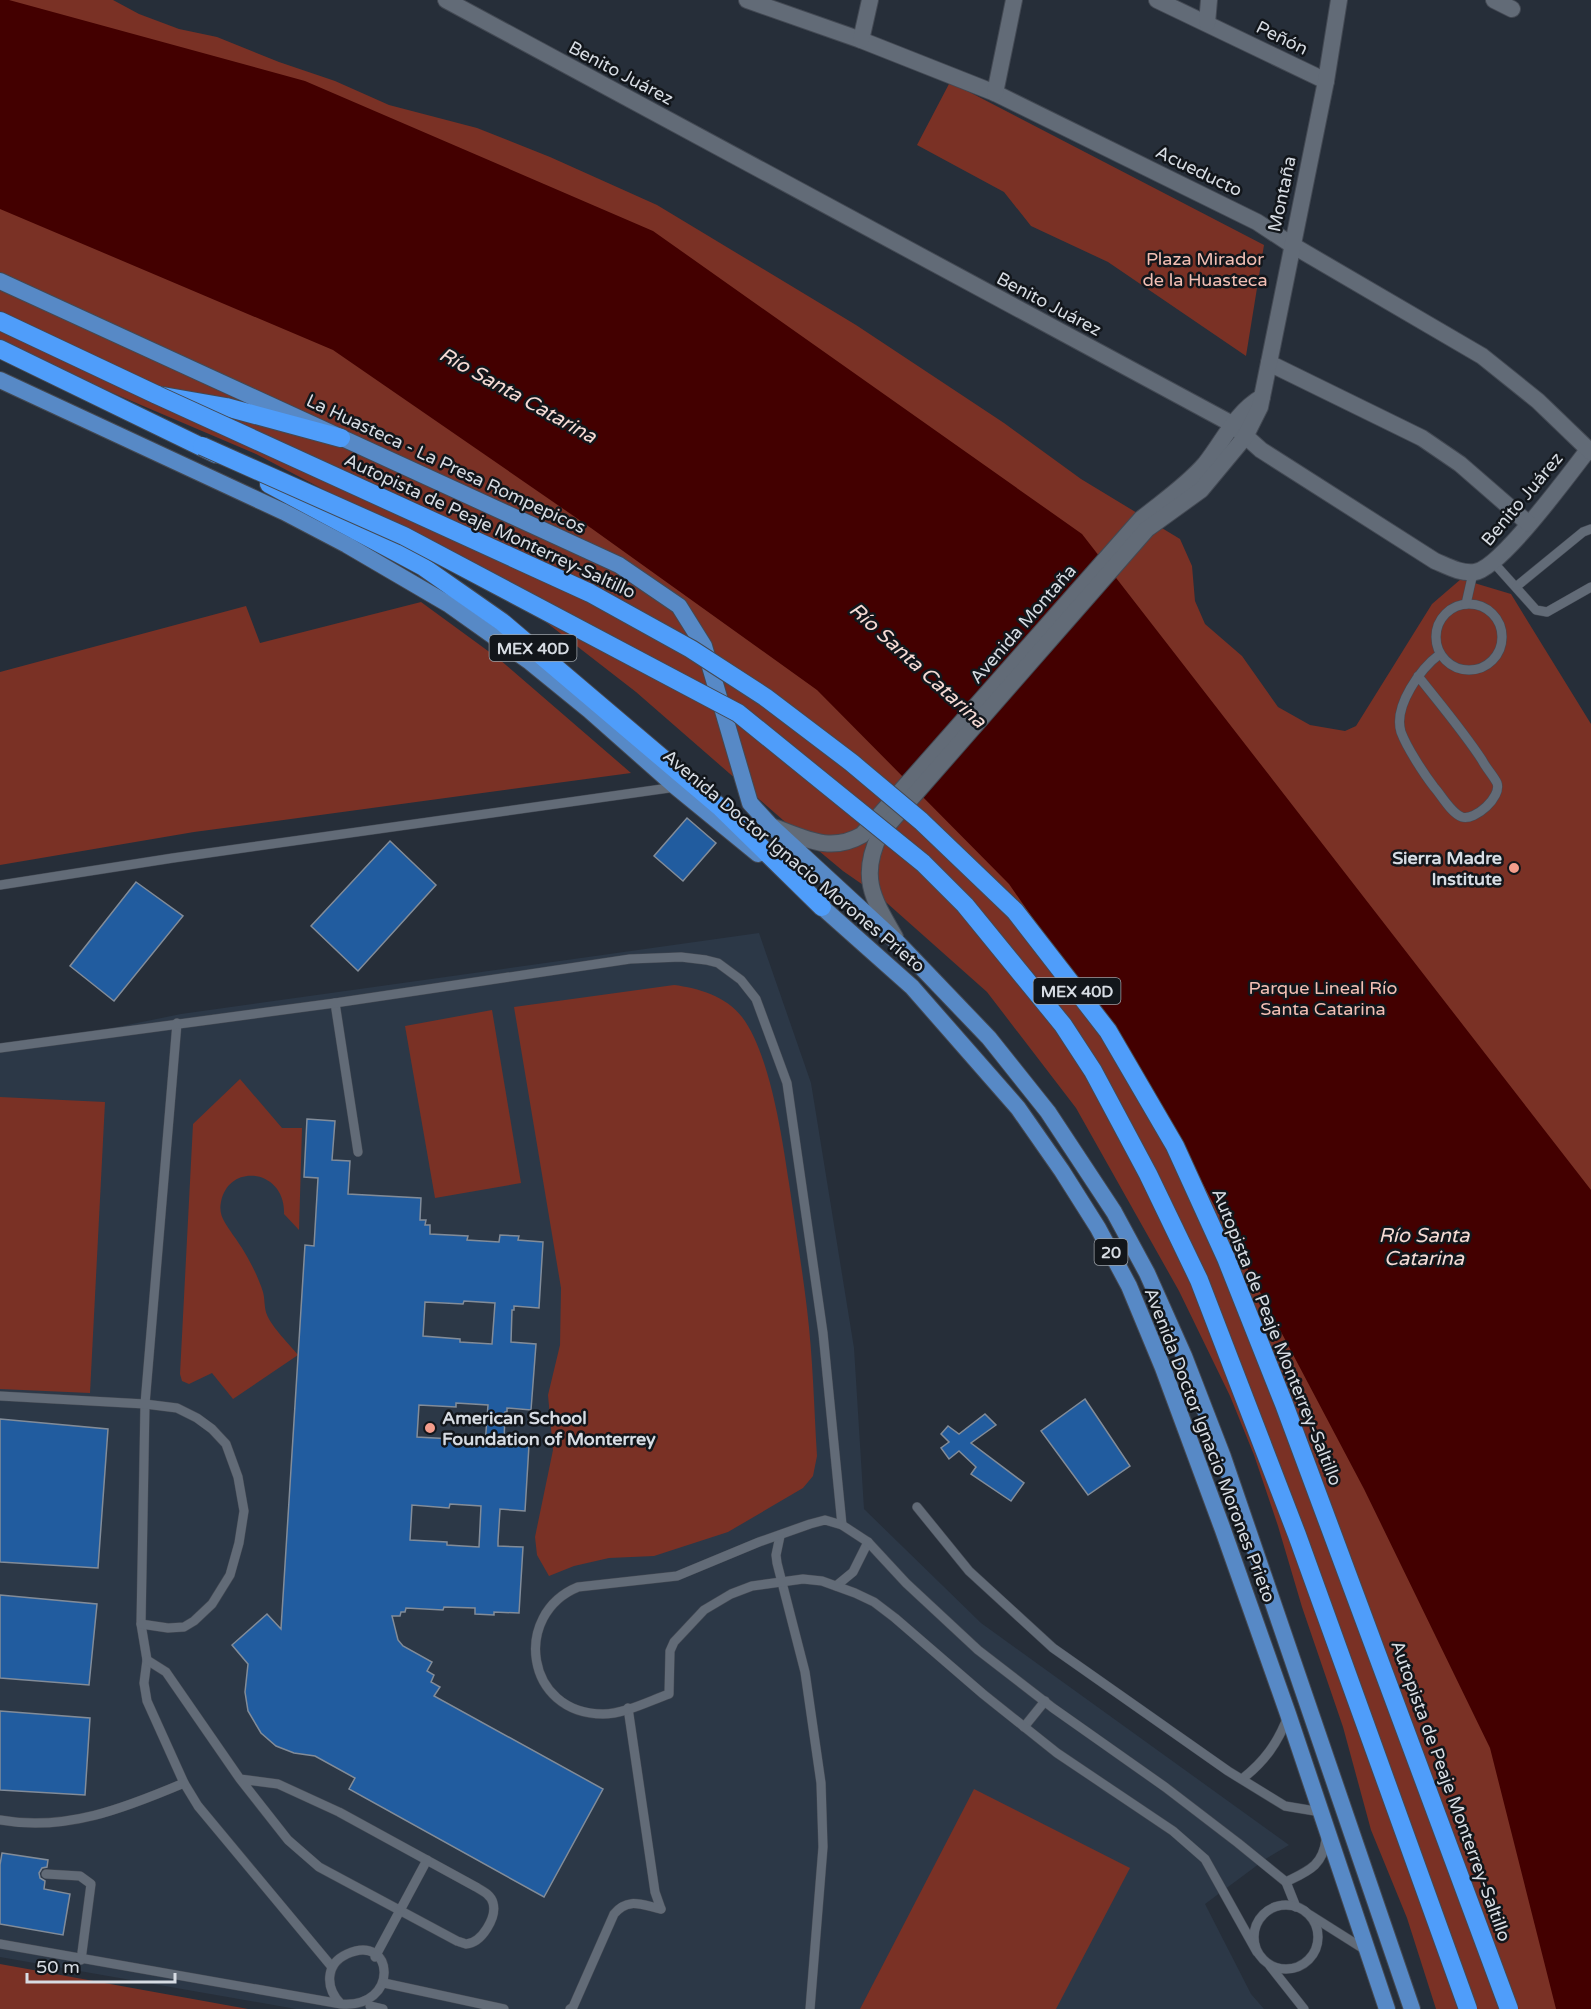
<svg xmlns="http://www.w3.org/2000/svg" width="1591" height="2009" font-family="'Varela Round',sans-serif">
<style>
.built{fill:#2c3847}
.green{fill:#7a3125}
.water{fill:#430000}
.building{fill:#215c9f;stroke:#828c99;stroke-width:1.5;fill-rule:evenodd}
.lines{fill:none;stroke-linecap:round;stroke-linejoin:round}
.service-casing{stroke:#434953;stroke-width:10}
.minor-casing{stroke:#434953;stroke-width:18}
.tertiary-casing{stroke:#434953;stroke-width:18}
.primary-casing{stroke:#434953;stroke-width:18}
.motorway-casing{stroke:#434953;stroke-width:20}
.service{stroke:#626b77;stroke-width:9}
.minor{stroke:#626b77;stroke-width:16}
.tertiary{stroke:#626b77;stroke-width:16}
.primary{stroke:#5789c6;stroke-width:16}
.motorway{stroke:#4f9dfa;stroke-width:18}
.motorway-bridge-casing{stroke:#434953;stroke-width:20;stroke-linecap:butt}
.motorway-bridge{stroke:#4f9dfa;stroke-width:18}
.poi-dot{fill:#f49d8c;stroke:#12161b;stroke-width:2}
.labels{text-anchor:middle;stroke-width:5;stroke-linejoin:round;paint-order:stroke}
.shield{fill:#12161b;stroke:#9ca1a7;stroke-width:1.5}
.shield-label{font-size:16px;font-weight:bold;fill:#d7dce3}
.street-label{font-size:18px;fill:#d7dce3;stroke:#12161b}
.park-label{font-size:18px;fill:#f3bfb4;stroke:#12161b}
.poi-label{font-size:18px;font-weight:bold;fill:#d7dce3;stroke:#12161b;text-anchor:end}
.water-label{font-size:20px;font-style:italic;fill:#f6dbd5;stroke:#12161b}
</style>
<rect width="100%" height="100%" fill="#262e39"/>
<!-- built -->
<polygon class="built" points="759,933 811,1083 854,1348 864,1509 981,1623 1289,1845 1267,1858 1205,1904 1251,1994 1264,2009 296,2009 0,1957 0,1051 181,1014"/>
<!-- green -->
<g class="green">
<polygon points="0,0 113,0 139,14 179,29 217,37 279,62 335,81 389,105 477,128 550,157 657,205 856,325 1004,423 1081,479 1180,539 1192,566 1195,601 1205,624 1242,656 1278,707 1310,725 1345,731 1356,726 1432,604 1461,579 1511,594 1591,724 1591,2009 1436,2009 1407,1918 1371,1830 1343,1727 1302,1607 1278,1526 1254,1455 1230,1396 1179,1291 1076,1108 987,992 879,896 843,871 807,841 636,692 511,595 412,536 256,454 0,345"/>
<polygon points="950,82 1264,245 1246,356 1108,262 1031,226 1004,192 917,145"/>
<polygon points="421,602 499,659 631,773 194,832 0,865 0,672 246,606 260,643"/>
<path d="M674,985C698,988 726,996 742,1017C770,1054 782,1137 789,1183C795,1225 802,1267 807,1309C813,1358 814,1407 817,1456L813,1476L803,1488L728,1532L654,1556L609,1558L574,1566L549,1576L537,1555L535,1537L553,1450L548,1395L560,1345L561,1288L514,1007Z"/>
<polygon points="492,1010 521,1183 435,1198 405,1026"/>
<path d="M240,1079L282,1128H302L299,1230L284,1214C286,1170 229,1161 221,1202C218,1216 226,1224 233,1235C245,1251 257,1273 263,1292C265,1299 264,1308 267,1315C272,1327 289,1344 298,1355L233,1399L212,1373L189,1384L182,1381L180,1374L193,1124Z"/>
<polygon points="0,1097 105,1102 90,1393 0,1389"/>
<polygon points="974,1789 1130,1868 1056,2009 860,2009"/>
<polygon points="0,1964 248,2009 0,2009"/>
</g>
<!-- water -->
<polygon class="water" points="0,0 9,0 305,81 653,231 1082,534 1591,1190 1591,2009 1556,2009 1490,1748 1364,1489 1156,1095 1009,884 817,690 591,528 333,350 0,209"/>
<!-- building -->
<g class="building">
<polygon points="687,818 716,843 683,881 654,856"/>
<polygon points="390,841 436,885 358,971 311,926"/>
<polygon points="136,882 183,916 114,1001 70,966"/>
<path d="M307,1119L335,1121L332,1160L350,1161L348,1194L421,1198L420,1220H426L425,1225H430V1234L468,1236L467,1240L499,1242L500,1235L519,1236L518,1240L543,1242L539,1308L514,1306V1310H512L511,1342L536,1344L531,1410L507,1408V1412H505L504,1443L529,1445L525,1511L500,1509L498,1541V1546L523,1547L519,1613L494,1612V1615L475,1614V1608L444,1607L443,1610L406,1608L405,1612H401L400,1616H392L398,1640L403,1646L432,1662L427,1671L434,1675L431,1682L440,1687L434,1696L603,1789L544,1897L349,1789L355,1778L315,1756L294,1753L276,1746L261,1733L248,1711L245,1692L248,1664L232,1645L267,1614L281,1629L305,1245L314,1246L318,1178L304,1177ZM464,1301L495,1303L492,1344L460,1342V1339L423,1336L425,1302L463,1304ZM456,1403L488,1405L485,1445L453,1443V1439L417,1437L419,1405L456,1407ZM450,1504L481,1506L479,1547L447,1545V1542L410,1540L412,1505L449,1508Z"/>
<polygon points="1085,1399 1130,1466 1088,1495 1041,1431"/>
<polygon points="985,1414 996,1425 971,1443 1024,1483 1011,1501 971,1474 976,1467 959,1451 949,1459 941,1448 949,1442 941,1434 948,1426 959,1434"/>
<polygon points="0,1419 108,1429 98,1568 0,1562"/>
<polygon points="0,1595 97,1604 89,1685 0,1678"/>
<polygon points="0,1711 90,1718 85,1795 0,1790"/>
<polygon points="2,1853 48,1860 47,1867 42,1868 39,1873 40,1878 45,1881 44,1889 70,1894 63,1935 0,1924 0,1865"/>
</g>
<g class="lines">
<defs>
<g id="service">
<polyline points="1493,562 1536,610 1547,612 1591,587"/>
<polyline points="1517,586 1583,532 1591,529"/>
<circle cx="1469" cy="637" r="33"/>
<polyline points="1466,604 1473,573"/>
<path d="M1418,676C1440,704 1463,731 1482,760C1486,768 1493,775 1497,783C1502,797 1475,821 1462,817C1451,813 1442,796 1434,787C1424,774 1407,748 1401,732C1393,706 1421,668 1440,654"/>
<polyline points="0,885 173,858 676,787"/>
<polyline points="335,1003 358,1152"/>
<polyline points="177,1023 145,1404 141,1624 147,1660 144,1683 147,1701 184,1783 198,1806 332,1967"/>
<polyline points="0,1048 335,1003 630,959 681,957 706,960 718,963 741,980 756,999 787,1083 823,1333 842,1525"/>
<polyline points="0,1396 145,1404 177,1408 197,1418 212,1429 226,1444 238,1477 244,1511 239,1543 230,1575 212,1604 194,1621 184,1627 168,1628 141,1624"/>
<polyline points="917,1507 969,1571 1053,1648 1228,1771 1285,1806 1321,1812"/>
<polyline points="780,1536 776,1555 777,1563 805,1672 821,1783 823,1847 810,2009"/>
<polyline points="836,1586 853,1572 868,1542"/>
<path d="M147,1660L166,1672L240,1779L288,1840L319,1867L457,1941C458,1941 465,1944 466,1944C482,1943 497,1917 493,1903C491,1895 483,1891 476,1887L339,1812L278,1784L240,1779"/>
<polyline points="628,1708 655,1892 661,1909"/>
<polyline points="1024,1727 1045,1701"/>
<path d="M1242,1779C1264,1762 1278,1743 1288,1716"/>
<path d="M0,1820C65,1832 125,1808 184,1783"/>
<polyline points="46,1874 80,1876 91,1884 81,1960"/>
<polyline points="1286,1882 1296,1907"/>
<circle cx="1286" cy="1937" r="32"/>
<polyline points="1310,1915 1367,1951"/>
<path d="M0,1944L341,2004C400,2009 395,1932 347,1954C325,1964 325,1988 341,2004"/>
<path d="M1257,1952L1205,1859L1173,1831L1057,1753L983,1694L895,1618L874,1602L855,1593L822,1581L803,1579L752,1586L731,1594L704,1610L674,1642L670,1651L669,1694C649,1701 624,1714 603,1714C525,1714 512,1614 578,1587L677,1576L759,1542L810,1524L825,1520L842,1525L868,1542L906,1583L978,1650L1053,1708L1165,1787L1238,1843L1286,1882C1308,1871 1323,1866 1326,1839"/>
<polyline points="375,1957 427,1860"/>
<polyline points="1270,1966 1304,2009"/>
<polyline points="384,1983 504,2009"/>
<polyline points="370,2006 383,2009"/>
<path d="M570,2009L573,2007L614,1914C628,1897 642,1905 661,1909"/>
</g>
<g id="minor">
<path d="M446,0L1232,424L1261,450L1435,561C1447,566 1461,574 1475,572C1501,568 1570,473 1588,450"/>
<polyline points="747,0 861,40 995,93 1257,222 1292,245"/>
<polyline points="1157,0 1326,81"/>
<polyline points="1494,0 1512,9"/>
<polyline points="1207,23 1209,0"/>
<polyline points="861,40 870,0"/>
<polyline points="995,93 1014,0"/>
<polyline points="1269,363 1422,438 1460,464 1529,524"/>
</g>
<g id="tertiary">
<polyline points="1292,245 1482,356 1538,401 1591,452"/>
<path d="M771,826C803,837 829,854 862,835L1141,519C1163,501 1186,486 1205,464C1224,440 1235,413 1262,397"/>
<path d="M895,937C873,899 859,877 880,834L1147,529L1201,490L1245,437L1260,407L1326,81L1339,0"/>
</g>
<g id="primary">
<polyline points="0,281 619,565 679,606 704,646 750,803 771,826 899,944 989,1038 1048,1112 1114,1212 1147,1273 1184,1356 1223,1457 1412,2009"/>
<polyline points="0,380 284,512 347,545 448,604 530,662 589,710 676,787 758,854"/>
<polyline points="813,899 912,987 1018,1108 1062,1171 1098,1228 1129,1286 1163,1368 1223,1530 1288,1714 1387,2009"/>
</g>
<g id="motorway">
<polyline points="0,321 157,395 226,407 341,438"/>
<polyline points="0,349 216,454"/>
<polyline points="269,484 422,566 502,622 721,808 822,907"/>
</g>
</defs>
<!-- service casing -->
<use href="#service" class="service-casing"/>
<!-- minor casing -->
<use href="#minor" class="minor-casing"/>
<!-- tertiary casing -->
<use href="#tertiary" class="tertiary-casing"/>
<!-- primary casing -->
<use href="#primary" class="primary-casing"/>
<!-- motorway casing -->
<use href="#motorway" class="motorway-casing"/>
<!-- service -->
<use href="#service" class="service"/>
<!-- minor -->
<use href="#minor" class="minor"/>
<!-- tertiary -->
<use href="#tertiary" class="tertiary"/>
<!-- primary -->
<use href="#primary" class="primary"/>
<!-- motorway -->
<use href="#motorway" class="motorway"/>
<defs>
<g id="motorway-bridge">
<polyline points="157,395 590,593 691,649 765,697 852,763 921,821 1015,911 1108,1031 1175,1146 1226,1258 1284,1404 1509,2009"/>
<polyline points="202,446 404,536 738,713 923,863 965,905 1063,1025 1093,1071 1148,1174 1199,1280 1297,1535 1468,2009"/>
</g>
</defs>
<!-- motorway-bridge casing -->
<use href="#motorway-bridge" class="motorway-bridge-casing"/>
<!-- motorway-bridge -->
<use href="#motorway-bridge" class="motorway-bridge"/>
</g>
<!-- markers -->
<g class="poi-dot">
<circle cx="1514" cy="868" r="6"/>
<circle cx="430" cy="1428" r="6"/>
</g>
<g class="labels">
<!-- shield labels -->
<g class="shield">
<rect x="489.5" y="635" width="87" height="26" rx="4.5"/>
<rect x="1033.5" y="978" width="87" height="26" rx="4.5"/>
<rect x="1094.5" y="1239" width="33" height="26" rx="4.5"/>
</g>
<g class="shield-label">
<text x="533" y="654">MEX 40D</text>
<text x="1077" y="997">MEX 40D</text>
<text x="1111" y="1258">20</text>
</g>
<!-- street labels -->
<g class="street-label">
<text transform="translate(1282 38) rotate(26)" y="6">Peñón</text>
<text transform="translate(621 73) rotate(28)" y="6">Benito Juárez</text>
<text transform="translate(1199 171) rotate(26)" y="6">Acueducto</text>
<text transform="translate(1282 194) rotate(-78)" y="6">Montaña</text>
<text transform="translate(1049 304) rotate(28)" y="6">Benito Juárez</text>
<text transform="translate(446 464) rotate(25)" y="6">La Huasteca - La Presa Rompepicos</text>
<text transform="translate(1522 499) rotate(-50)" y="6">Benito Juárez</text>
<text transform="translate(490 526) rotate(25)" y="6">Autopista de Peaje Monterrey-Saltillo</text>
<text transform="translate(1023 624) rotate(-49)" y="6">Avenida Montaña</text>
<text transform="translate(794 861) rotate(40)" y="6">Avenida Doctor Ignacio Morones Prieto</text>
<text transform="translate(1277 1337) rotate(68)" y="6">Autopista de Peaje Monterrey-Saltillo</text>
<text transform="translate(1210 1445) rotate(69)" y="6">Avenida Doctor Ignacio Morones Prieto</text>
<text transform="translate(1451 1791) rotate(70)" y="6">Autopista de Peaje Monterrey-Saltillo</text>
</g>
<!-- park labels -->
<g class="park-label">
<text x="1205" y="265">Plaza Mirador<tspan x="1205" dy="21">de la Huasteca</tspan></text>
<text x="1323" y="994">Parque Lineal Río<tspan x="1323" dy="21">Santa Catarina</tspan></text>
</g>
<!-- poi labels -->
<g class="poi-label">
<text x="1502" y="864">Sierra Madre<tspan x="1502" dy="21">Institute</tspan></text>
<text x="442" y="1424" text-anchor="start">American School<tspan x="442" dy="21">Foundation of Monterrey</tspan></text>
</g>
<!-- water labels -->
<g class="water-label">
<text transform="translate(518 395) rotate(29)" y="7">Río Santa Catarina</text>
<text transform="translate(918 665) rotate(42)" y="7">Río Santa Catarina</text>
<text x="1424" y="1242">Río Santa<tspan x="1424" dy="23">Catarina</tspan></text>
</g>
</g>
<!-- scale -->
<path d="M27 1973v9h148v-9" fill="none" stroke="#d7dce3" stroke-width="3"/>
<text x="36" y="1973" font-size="18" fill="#d7dce3" stroke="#12161b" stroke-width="4.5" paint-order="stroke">50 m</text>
</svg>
